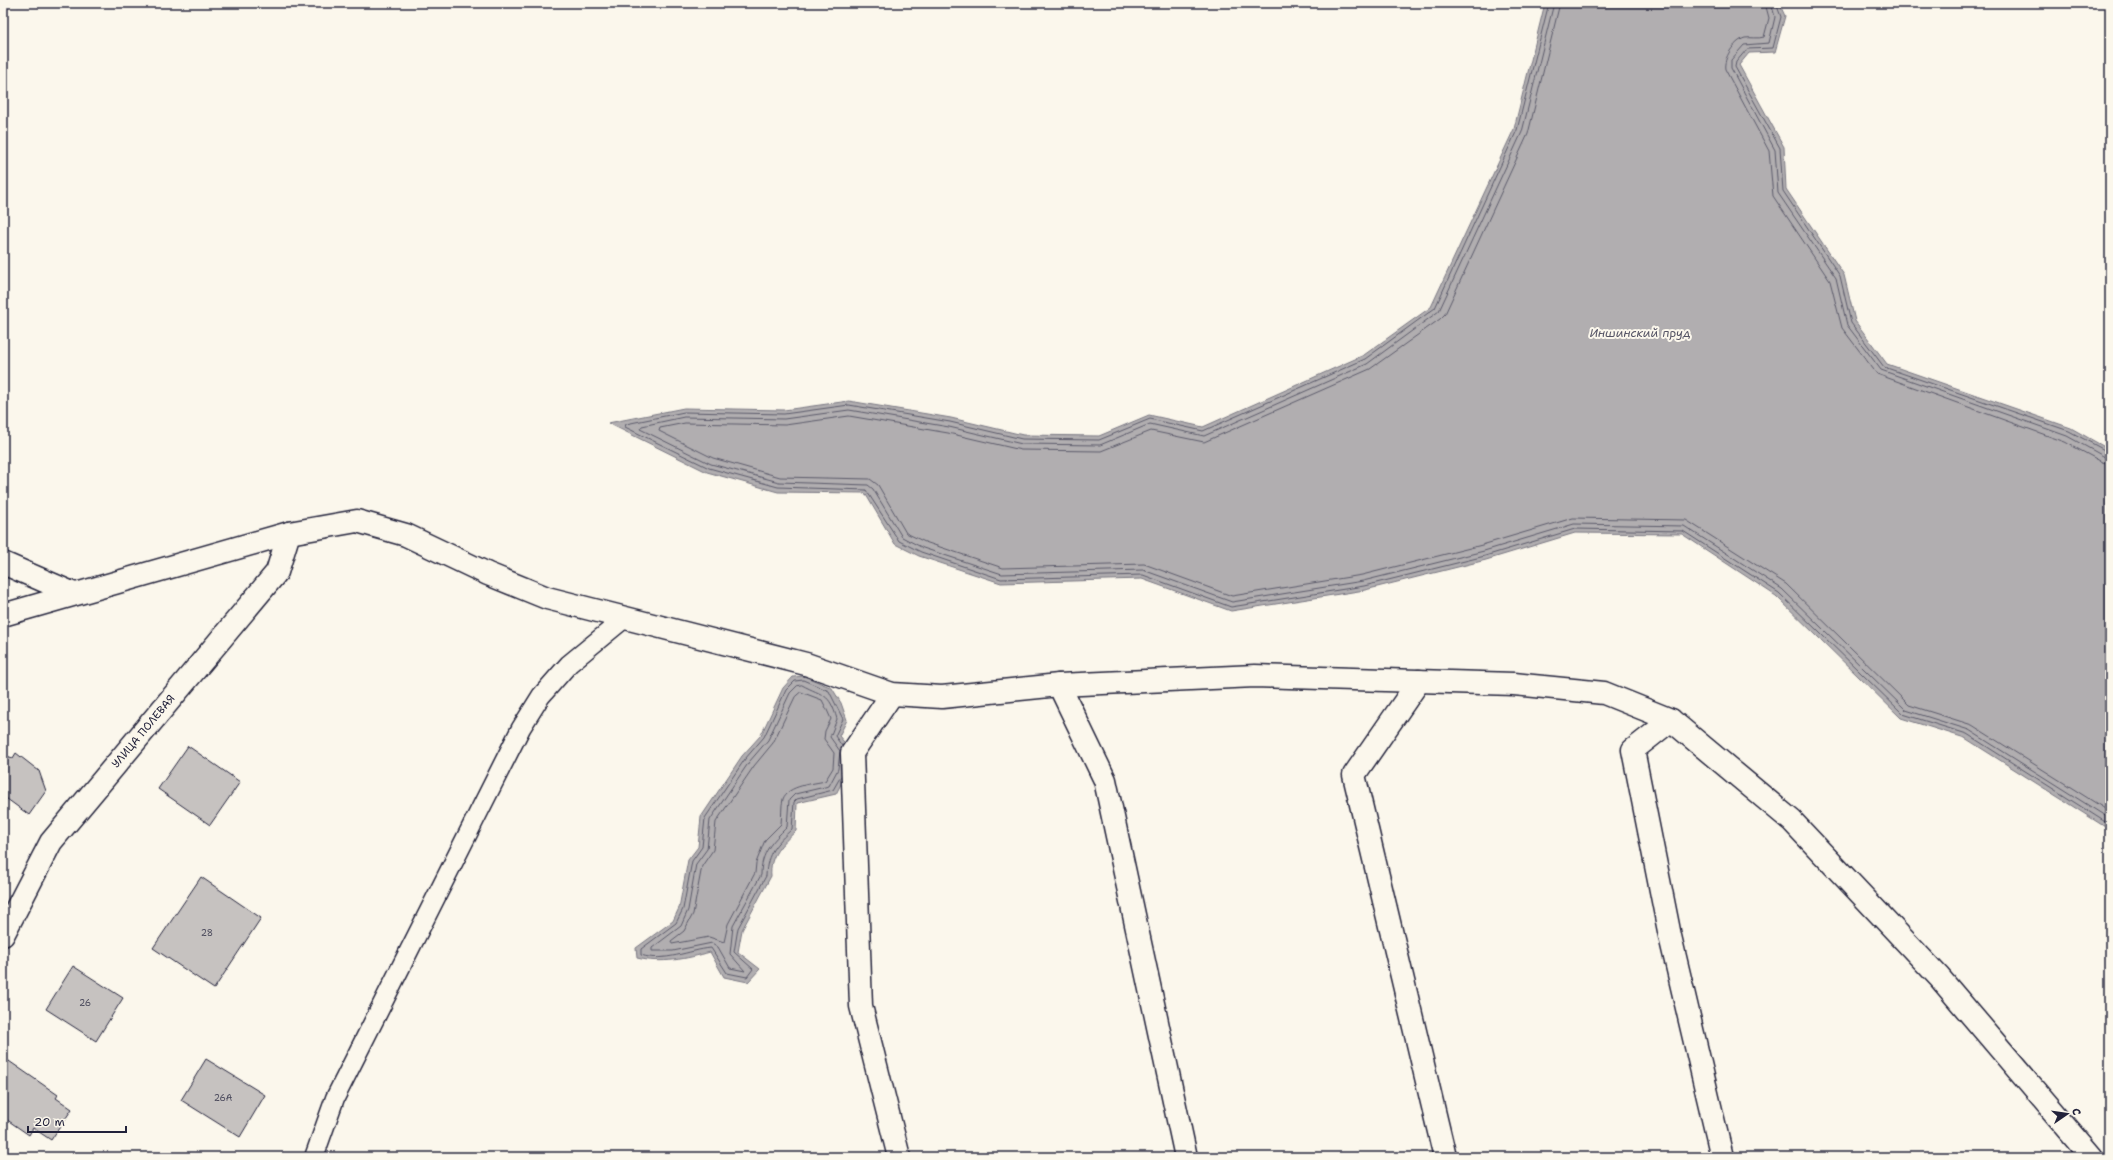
<svg xmlns="http://www.w3.org/2000/svg" width="2113" height="1160" font-family="'Shantell Sans',sans-serif">
<style>
.water{fill:#b1aeb0;stroke:#787681}
.lines{fill:none;stroke-linecap:round;stroke-linejoin:round}
.shore{stroke:#5b5a6a;stroke-width:1}
.building{fill:#c6c2c0;stroke:#22223b}
.service-casing{stroke:#22223b;stroke-width:21}
.minor-casing{stroke:#22223b;stroke-width:25}
.service{stroke:#fbf7ec;stroke-width:18}
.minor{stroke:#fbf7ec;stroke-width:22}
.labels{text-anchor:middle;stroke-width:4;stroke-linejoin:round;paint-order:stroke}
.number-label{font-size:9px;fill:#4b4a5c}
.street-label{font-size:11px;fill:#22223b;stroke:#fbf7ec}
.water-label{font-size:12px;font-style:italic;fill:#545364;stroke:#fbf7ec}
</style>
<rect width="100%" height="100%" fill="#fbf7ec"/>
<filter id="ink" filterUnits="userSpaceOnUse"><feTurbulence type="fractalNoise" baseFrequency=".025" numOctaves="2"/><feDisplacementMap in="SourceGraphic" scale="8" xChannelSelector="R" yChannelSelector="G"/><feConvolveMatrix kernelMatrix="1 2 1 2 8 2 1 2 1" color-interpolation-filters="sRGB"/></filter>
<g filter="url(#ink)">
<!-- water -->
<g class="water">
<polygon points="1545,3 1779,3 1785,16 1775,52 1749,53 1739,65 1784,147 1786,189 1844,275 1855,321 1887,364 2071,428 2110,450 2110,830 1965,738 1901,718 1776,596 1682,534 1575,533 1486,560 1365,590 1231,611 1142,579 1001,583 919,556 895,544 865,493 778,492 707,472 608,423 684,408 784,410 849,401 951,418 1023,435 1099,436 1149,415 1203,427 1364,355 1431,307 1514,129"/>
<path d="M804,676L832,688L841,703L847,720L839,736L849,748L847,772L836,794L797,803L796,831C782,844 769,855 771,876L742,930L738,952L760,969L748,982L724,977L710,952C687,959 661,964 637,958L636,948L673,921L679,908L688,860L698,847L701,817L742,756L761,735L783,688L793,677Z"/>
</g>
<g class="lines">
<!-- shore -->
<g class="shore">
<polyline points="1549,3 1517,130 1435,308 1365,359 1203,431 1150,419 1099,440 1022,439 950,422 849,405 784,414 684,412 626,424 625,427 709,468 778,487 866,490 899,541 921,552 1001,579 1143,575 1231,607 1364,586 1485,556 1575,529 1683,531 1779,593 1903,714 1967,734 2110,825"/>
<polyline points="1554,3 1522,132 1439,311 1367,364 1204,436 1150,424 1100,445 1022,444 949,427 849,410 784,419 684,417 642,426 640,429 711,464 779,482 868,485 873,489 902,537 923,548 1002,574 1143,570 1232,602 1363,581 1484,551 1574,524 1684,526 1782,589 1906,710 1969,730 2110,819"/>
<polyline points="1560,3 1528,134 1445,314 1440,319 1370,369 1204,442 1151,431 1101,451 1021,450 948,433 849,416 785,425 685,423 660,428 659,431 713,458 780,477 870,479 878,485 906,533 925,542 1003,568 1144,564 1232,596 1362,575 1482,545 1573,518 1686,520 1786,584 1909,705 1972,725 2110,812"/>
<path d="M1765,3L1769,18L1764,37C1758,39 1751,37 1745,38C1734,41 1723,59 1725,69L1769,151L1773,196L1830,281L1842,328L1877,374L2065,442L2102,462L2110,464"/>
<polyline points="1771,3 1775,17 1769,43 1744,45 1731,60 1731,68 1775,150 1778,193 1836,278 1847,325 1881,370 2067,436 2105,457 2110,458"/>
<polyline points="1776,3 1781,17 1773,48 1747,49 1736,62 1735,67 1780,148 1783,191 1840,276 1851,323 1884,367 2069,431 2110,453"/>
<path d="M802,685C824,697 829,692 837,719L830,737L840,751L838,769L829,786L795,794L789,800L787,827C772,842 761,852 761,875L733,926L730,954L745,971L730,968L718,947L712,943L673,951H652V948L681,926L688,910L696,864L707,849L710,820L749,762L768,740L790,693L797,686Z"/>
<path d="M801,692L822,700L827,710L831,719L825,731L824,739L834,753L833,768L825,781C813,784 788,785 783,799C781,806 782,816 781,824L765,840L756,863L755,873L728,924L724,942L709,937L672,944L671,941L684,931L693,914L702,866L713,850L716,822L754,766L773,743L795,697Z"/>
<path d="M841,776L833,790L797,799L794,802L792,829C776,844 767,852 766,876L738,928L734,952L753,969L747,977L727,973L711,948C689,950 664,963 641,955V949L676,923L683,909L692,861L702,847L705,818L745,759L764,737L786,690L795,681L803,680L829,691L843,719L835,736L842,746"/>
</g>
</g>
<!-- building -->
<g class="building">
<polygon points="188,746 240,782 210,825 158,789"/>
<polygon points="16,753 39,771 46,791 29,815 3,796 3,755 13,758"/>
<polygon points="201,877 261,918 214,989 153,948"/>
<polygon points="73,966 123,998 96,1041 46,1009"/>
<polygon points="6,1059 58,1095 56,1098 72,1109 51,1140 33,1128 29,1135 3,1117 3,1063"/>
<polygon points="206,1059 265,1095 240,1137 181,1100"/>
</g>
<g class="lines">
<defs>
<polyline id="service" points="314,1157 335,1098 521,728 541,696 569,664 625,618"/>
<g id="minor">
<polyline points="3,563 72,593"/>
<polyline points="3,615 289,533 357,521 406,535 488,574 547,598 806,664 892,694 942,697 1059,685 1255,676 1514,684 1604,693 1671,720 1792,821 1939,977 2092,1157"/>
<polyline points="1419,681 1354,775 1445,1157"/>
<polyline points="1059,685 1105,780 1186,1157"/>
<polyline points="892,694 852,753 861,1006 899,1157"/>
<polyline points="1671,720 1633,750 1670,936 1722,1157"/>
<polyline points="3,935 51,842 277,572 289,533"/>
</g>
</defs>
<!-- service casing -->
<use href="#service" class="service-casing"/>
<!-- minor casing -->
<use href="#minor" class="minor-casing"/>
<!-- service -->
<use href="#service" class="service"/>
<!-- minor -->
<use href="#minor" class="minor"/>
</g>
</g>
<g class="labels">
<!-- number labels -->
<g class="number-label">
<text x="207" y="936">28</text>
<text x="85" y="1006">26</text>
<text x="223" y="1101">26А</text>
</g>
<!-- street labels -->
<g class="street-label">
<text transform="translate(143 731) rotate(-50)" y="4">УЛИЦА ПОЛЕВАЯ</text>
</g>
<!-- water labels -->
<g class="water-label">
<text x="1640" y="337">Иншинский пруд</text>
</g>
</g>
<!-- margin -->
<rect width="2113" height="1160" fill="none" stroke="#fbf7ec" stroke-width="16"/>
<rect x="8" y="8" width="2097" height="1144" fill="none" stroke="#22223b" stroke-width="1.5" filter="url(#ink)"/>
<!-- north arrow -->
<g transform="translate(2067 1114) rotate(77)" stroke="#fbf7ec" stroke-width="3" paint-order="stroke">
<path d="M0-3L7 15L0 10L-7 15Z" fill="#22223b"/>
<text y="-6" font-size="11" font-weight="bold" text-anchor="middle" fill="#22223b">С</text>
</g>
<!-- scale -->
<path d="M28 1126v6h98v-6" fill="none" stroke="#22223b" stroke-width="2"/>
<text x="34" y="1126" font-size="12" fill="#22223b" stroke="#fbf7ec" stroke-width="3" paint-order="stroke">20 m</text>
</svg>
